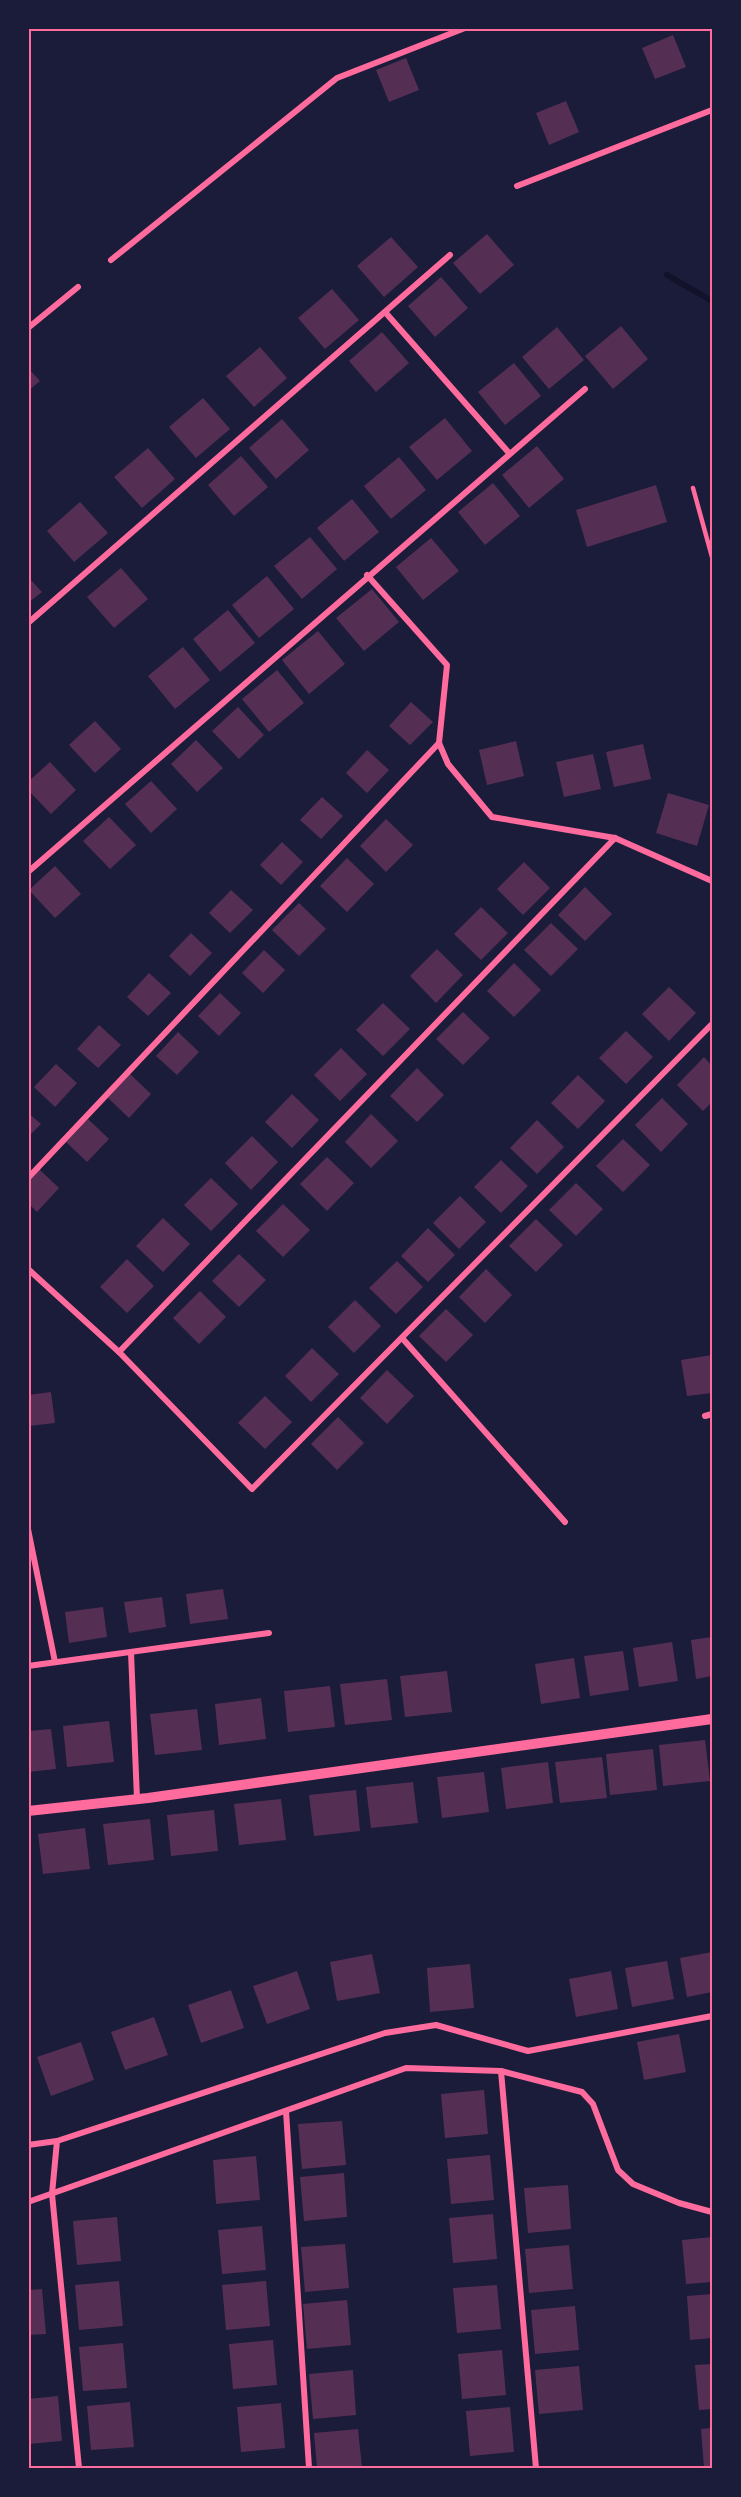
<svg xmlns="http://www.w3.org/2000/svg" width="741" height="2497" font-family="Montserrat,sans-serif">
<style>
.lines{fill:none;stroke-linecap:round;stroke-linejoin:round}
.stream{stroke:#12122b;stroke-width:6}
.building{fill:#542f53}
.service{stroke:#ff6b9d;stroke-width:4.5}
.minor{stroke:#ff6b9d;stroke-width:6}
.tertiary{stroke:#ff6b9d;stroke-width:10}
.neatline{fill:none;stroke:#ff6b9d;stroke-width:2}
</style>
<rect width="100%" height="100%" fill="#1b1b3a"/>
<g class="lines">
<!-- stream -->
<polyline class="stream" points="667,275 712,301"/>
</g>
<!-- building -->
<g class="building">
<polygon points="673,35 686,67 655,79 642,48"/>
<polygon points="406,58 419,90 389,102 376,70"/>
<polygon points="566,101 579,132 549,145 536,113"/>
<polygon points="487,234 514,265 480,294 453,263"/>
<polygon points="391,237 418,267 384,297 357,266"/>
<polygon points="441,277 468,308 435,337 408,306"/>
<polygon points="332,289 359,320 325,349 298,318"/>
<polygon points="621,326 648,359 613,389 585,356"/>
<polygon points="557,327 584,360 549,389 522,357"/>
<polygon points="382,332 409,363 376,392 349,361"/>
<polygon points="260,347 287,378 254,407 226,376"/>
<polygon points="514,363 541,396 505,425 478,392"/>
<polygon points="28,368 40,381 28,391"/>
<polygon points="203,398 230,429 196,458 169,427"/>
<polygon points="445,418 472,451 437,480 409,447"/>
<polygon points="282,419 309,450 276,479 249,448"/>
<polygon points="537,446 564,479 529,508 502,475"/>
<polygon points="148,448 175,479 142,508 114,477"/>
<polygon points="241,456 268,487 234,516 208,485"/>
<polygon points="399,457 426,490 391,519 364,486"/>
<polygon points="493,483 520,516 485,545 458,512"/>
<polygon points="656,485 667,522 587,547 576,510"/>
<polygon points="352,499 379,532 344,561 317,528"/>
<polygon points="80,502 108,533 74,562 47,531"/>
<polygon points="310,537 337,569 302,599 274,566"/>
<polygon points="431,538 459,571 423,600 396,567"/>
<polygon points="121,568 148,599 114,628 87,597"/>
<polygon points="267,576 294,609 259,638 232,605"/>
<polygon points="28,577 42,592 28,603"/>
<polygon points="372,589 399,622 364,651 336,618"/>
<polygon points="228,610 255,643 220,672 193,639"/>
<polygon points="318,631 345,664 309,694 282,660"/>
<polygon points="183,647 210,680 175,709 148,676"/>
<polygon points="277,670 304,703 269,732 242,699"/>
<polygon points="411,702 433,722 410,745 389,726"/>
<polygon points="238,707 264,735 239,759 212,731"/>
<polygon points="95,721 121,749 95,773 69,745"/>
<polygon points="196,740 223,768 197,792 171,764"/>
<polygon points="516,741 524,776 487,785 479,750"/>
<polygon points="643,744 651,779 614,787 606,752"/>
<polygon points="367,750 389,770 367,793 346,773"/>
<polygon points="593,754 601,789 564,797 556,762"/>
<polygon points="50,762 76,790 51,814 28,790 28,782"/>
<polygon points="151,781 177,809 151,833 125,804"/>
<polygon points="668,793 709,805 697,846 656,833"/>
<polygon points="322,797 343,816 321,839 300,820"/>
<polygon points="109,817 136,845 110,869 83,841"/>
<polygon points="386,819 413,845 386,872 360,846"/>
<polygon points="282,842 303,862 281,885 260,865"/>
<polygon points="347,858 374,884 347,912 320,886"/>
<polygon points="524,862 550,888 523,915 497,889"/>
<polygon points="55,866 81,894 55,918 29,890"/>
<polygon points="585,887 612,914 585,941 558,915"/>
<polygon points="231,890 253,910 230,933 209,913"/>
<polygon points="299,903 326,929 299,956 272,930"/>
<polygon points="481,907 508,933 481,960 454,934"/>
<polygon points="551,923 578,949 551,976 524,950"/>
<polygon points="191,933 212,953 190,976 169,956"/>
<polygon points="437,949 463,975 436,1003 410,976"/>
<polygon points="264,950 285,970 263,993 242,973"/>
<polygon points="514,963 541,990 514,1017 487,991"/>
<polygon points="149,973 171,993 148,1016 127,997"/>
<polygon points="669,987 696,1013 669,1041 642,1014"/>
<polygon points="220,993 241,1013 219,1036 198,1016"/>
<polygon points="383,1003 410,1029 383,1056 356,1030"/>
<polygon points="463,1012 490,1038 463,1065 436,1039"/>
<polygon points="99,1025 121,1045 98,1068 77,1049"/>
<polygon points="626,1031 653,1057 626,1084 599,1058"/>
<polygon points="178,1032 199,1052 177,1075 156,1056"/>
<polygon points="341,1048 367,1074 340,1101 314,1075"/>
<polygon points="704,1057 712,1066 712,1102 703,1111 677,1085"/>
<polygon points="56,1064 77,1083 55,1107 34,1087"/>
<polygon points="417,1068 444,1095 417,1122 390,1096"/>
<polygon points="130,1074 151,1094 129,1118 108,1098"/>
<polygon points="578,1075 605,1101 578,1129 551,1103"/>
<polygon points="292,1094 319,1120 292,1148 265,1122"/>
<polygon points="662,1098 688,1124 661,1152 635,1125"/>
<polygon points="28,1113 41,1124 28,1137"/>
<polygon points="371,1114 398,1141 371,1168 345,1142"/>
<polygon points="88,1119 109,1139 87,1162 66,1142"/>
<polygon points="537,1120 564,1147 537,1174 510,1148"/>
<polygon points="252,1136 278,1162 251,1190 225,1163"/>
<polygon points="623,1139 650,1165 623,1192 596,1166"/>
<polygon points="327,1157 354,1183 327,1211 300,1184"/>
<polygon points="501,1160 528,1186 501,1213 474,1187"/>
<polygon points="38,1168 59,1188 37,1212 28,1203 28,1179"/>
<polygon points="211,1178 238,1204 211,1231 184,1205"/>
<polygon points="576,1183 603,1209 576,1236 549,1210"/>
<polygon points="460,1196 486,1222 459,1249 433,1223"/>
<polygon points="283,1204 310,1230 283,1257 256,1231"/>
<polygon points="163,1218 190,1244 163,1272 136,1246"/>
<polygon points="536,1219 563,1245 536,1272 509,1246"/>
<polygon points="428,1228 455,1255 428,1282 401,1256"/>
<polygon points="239,1254 266,1280 239,1307 212,1281"/>
<polygon points="127,1259 154,1286 127,1313 100,1287"/>
<polygon points="397,1261 423,1287 396,1314 369,1288"/>
<polygon points="486,1269 512,1295 485,1323 459,1297"/>
<polygon points="200,1291 226,1317 199,1344 173,1318"/>
<polygon points="355,1300 381,1326 354,1353 328,1327"/>
<polygon points="446,1309 473,1335 446,1362 419,1336"/>
<polygon points="312,1348 339,1374 311,1402 285,1376"/>
<polygon points="712,1355 712,1393 687,1396 681,1360"/>
<polygon points="387,1370 414,1396 387,1424 360,1398"/>
<polygon points="51,1392 55,1423 28,1426 28,1395"/>
<polygon points="265,1396 292,1422 265,1449 238,1423"/>
<polygon points="338,1417 364,1443 337,1470 311,1444"/>
<polygon points="223,1589 228,1619 190,1624 186,1594"/>
<polygon points="162,1597 166,1627 129,1633 124,1602"/>
<polygon points="103,1607 107,1637 69,1643 65,1612"/>
<polygon points="712,1637 712,1676 696,1679 691,1640"/>
<polygon points="672,1642 678,1681 639,1687 633,1648"/>
<polygon points="623,1651 629,1690 590,1696 584,1656"/>
<polygon points="574,1658 580,1698 541,1704 535,1664"/>
<polygon points="447,1671 452,1712 405,1717 400,1676"/>
<polygon points="387,1679 392,1720 345,1725 340,1684"/>
<polygon points="330,1686 335,1727 288,1732 284,1691"/>
<polygon points="261,1698 266,1739 219,1745 215,1704"/>
<polygon points="197,1709 202,1750 155,1755 150,1714"/>
<polygon points="109,1721 114,1762 67,1767 63,1726"/>
<polygon points="51,1729 56,1769 28,1772 28,1731"/>
<polygon points="705,1740 710,1781 663,1786 659,1745"/>
<polygon points="653,1749 657,1790 610,1795 606,1754"/>
<polygon points="602,1757 607,1798 560,1803 555,1762"/>
<polygon points="548,1762 553,1803 506,1809 501,1768"/>
<polygon points="484,1772 489,1812 442,1818 437,1777"/>
<polygon points="413,1782 418,1823 371,1828 366,1787"/>
<polygon points="356,1790 360,1831 314,1836 309,1795"/>
<polygon points="281,1799 286,1840 239,1845 234,1804"/>
<polygon points="214,1810 218,1851 171,1856 167,1815"/>
<polygon points="150,1819 154,1860 108,1865 103,1824"/>
<polygon points="85,1828 90,1869 43,1874 38,1834"/>
<polygon points="712,1952 712,1992 687,1997 680,1958"/>
<polygon points="372,1954 380,1993 337,2001 330,1962"/>
<polygon points="667,1961 674,1999 632,2007 625,1968"/>
<polygon points="470,1964 474,2008 430,2012 427,1968"/>
<polygon points="297,1971 310,2009 267,2024 253,1986"/>
<polygon points="611,1971 618,2009 576,2017 569,1979"/>
<polygon points="231,1990 244,2028 201,2043 188,2005"/>
<polygon points="154,2017 168,2055 125,2070 111,2032"/>
<polygon points="679,2034 686,2072 644,2080 637,2042"/>
<polygon points="81,2042 94,2080 51,2096 37,2057"/>
<polygon points="484,2090 488,2134 445,2138 441,2094"/>
<polygon points="342,2121 346,2165 302,2169 298,2124"/>
<polygon points="490,2155 494,2200 451,2204 447,2159"/>
<polygon points="256,2156 260,2200 216,2204 213,2160"/>
<polygon points="344,2173 347,2217 304,2221 300,2177"/>
<polygon points="568,2185 571,2229 528,2233 524,2188"/>
<polygon points="493,2214 497,2259 453,2263 449,2218"/>
<polygon points="117,2217 121,2261 77,2265 73,2221"/>
<polygon points="262,2226 266,2270 222,2274 218,2230"/>
<polygon points="712,2237 712,2282 686,2284 682,2240"/>
<polygon points="345,2244 349,2288 305,2292 301,2247"/>
<polygon points="569,2245 573,2289 529,2293 525,2249"/>
<polygon points="119,2281 123,2326 79,2330 75,2285"/>
<polygon points="266,2281 270,2326 226,2330 222,2285"/>
<polygon points="497,2285 501,2329 457,2333 453,2288"/>
<polygon points="42,2289 46,2334 28,2335 28,2290"/>
<polygon points="712,2294 712,2338 690,2340 687,2296"/>
<polygon points="347,2300 351,2345 307,2349 303,2304"/>
<polygon points="575,2306 579,2350 535,2354 531,2310"/>
<polygon points="273,2340 277,2385 233,2389 229,2344"/>
<polygon points="123,2343 127,2388 83,2391 79,2347"/>
<polygon points="502,2350 506,2395 462,2399 458,2354"/>
<polygon points="712,2364 712,2409 699,2410 695,2365"/>
<polygon points="579,2366 583,2410 539,2414 535,2370"/>
<polygon points="353,2370 356,2415 313,2419 309,2374"/>
<polygon points="58,2396 62,2441 28,2444 28,2399"/>
<polygon points="130,2402 134,2447 91,2450 87,2406"/>
<polygon points="281,2403 285,2448 241,2452 237,2407"/>
<polygon points="510,2407 514,2452 470,2456 466,2411"/>
<polygon points="712,2428 712,2468 704,2468 701,2429"/>
<polygon points="358,2429 362,2468 317,2468 314,2433"/>
</g>
<g class="lines">
<!-- service -->
<polyline class="service" points="693,488 712,557"/>
<!-- minor -->
<g class="minor">
<polyline points="517,186 712,110"/>
<polyline points="111,260 337,78 465,28"/>
<polyline points="385,312 509,453"/>
<polyline points="28,328 78,287"/>
<polyline points="367,575 447,665 439,743 448,764 492,817 615,838 712,881"/>
<polyline points="28,623 450,255"/>
<polyline points="28,872 585,389"/>
<polyline points="28,1178 439,743"/>
<polyline points="28,1269 119,1352 252,1489 712,1024"/>
<polyline points="402,1338 565,1522"/>
<polyline points="119,1352 615,838"/>
<polyline points="705,1416 712,1414"/>
<polyline points="28,1529 55,1662"/>
<polyline points="131,1652 137,1799"/>
<polyline points="28,1666 269,1633"/>
<polyline points="501,2071 536,2468"/>
<polyline points="286,2111 309,2468"/>
<polyline points="28,2145 57,2141"/>
<polyline points="28,2202 406,2068 501,2071 582,2092 593,2104 618,2170 633,2184 679,2203 712,2212"/>
<polyline points="79,2468 52,2194 57,2141 385,2033 436,2025 528,2051 712,2016"/>
</g>
<!-- tertiary -->
<polyline class="tertiary" points="28,1811 148,1798 712,1719"/>
</g>
<!-- border -->
<rect width="741" height="2497" fill="none" stroke="#1b1b3a" stroke-width="60"/>
<rect x="30" y="30" width="681" height="2437" class="neatline"/>
</svg>
